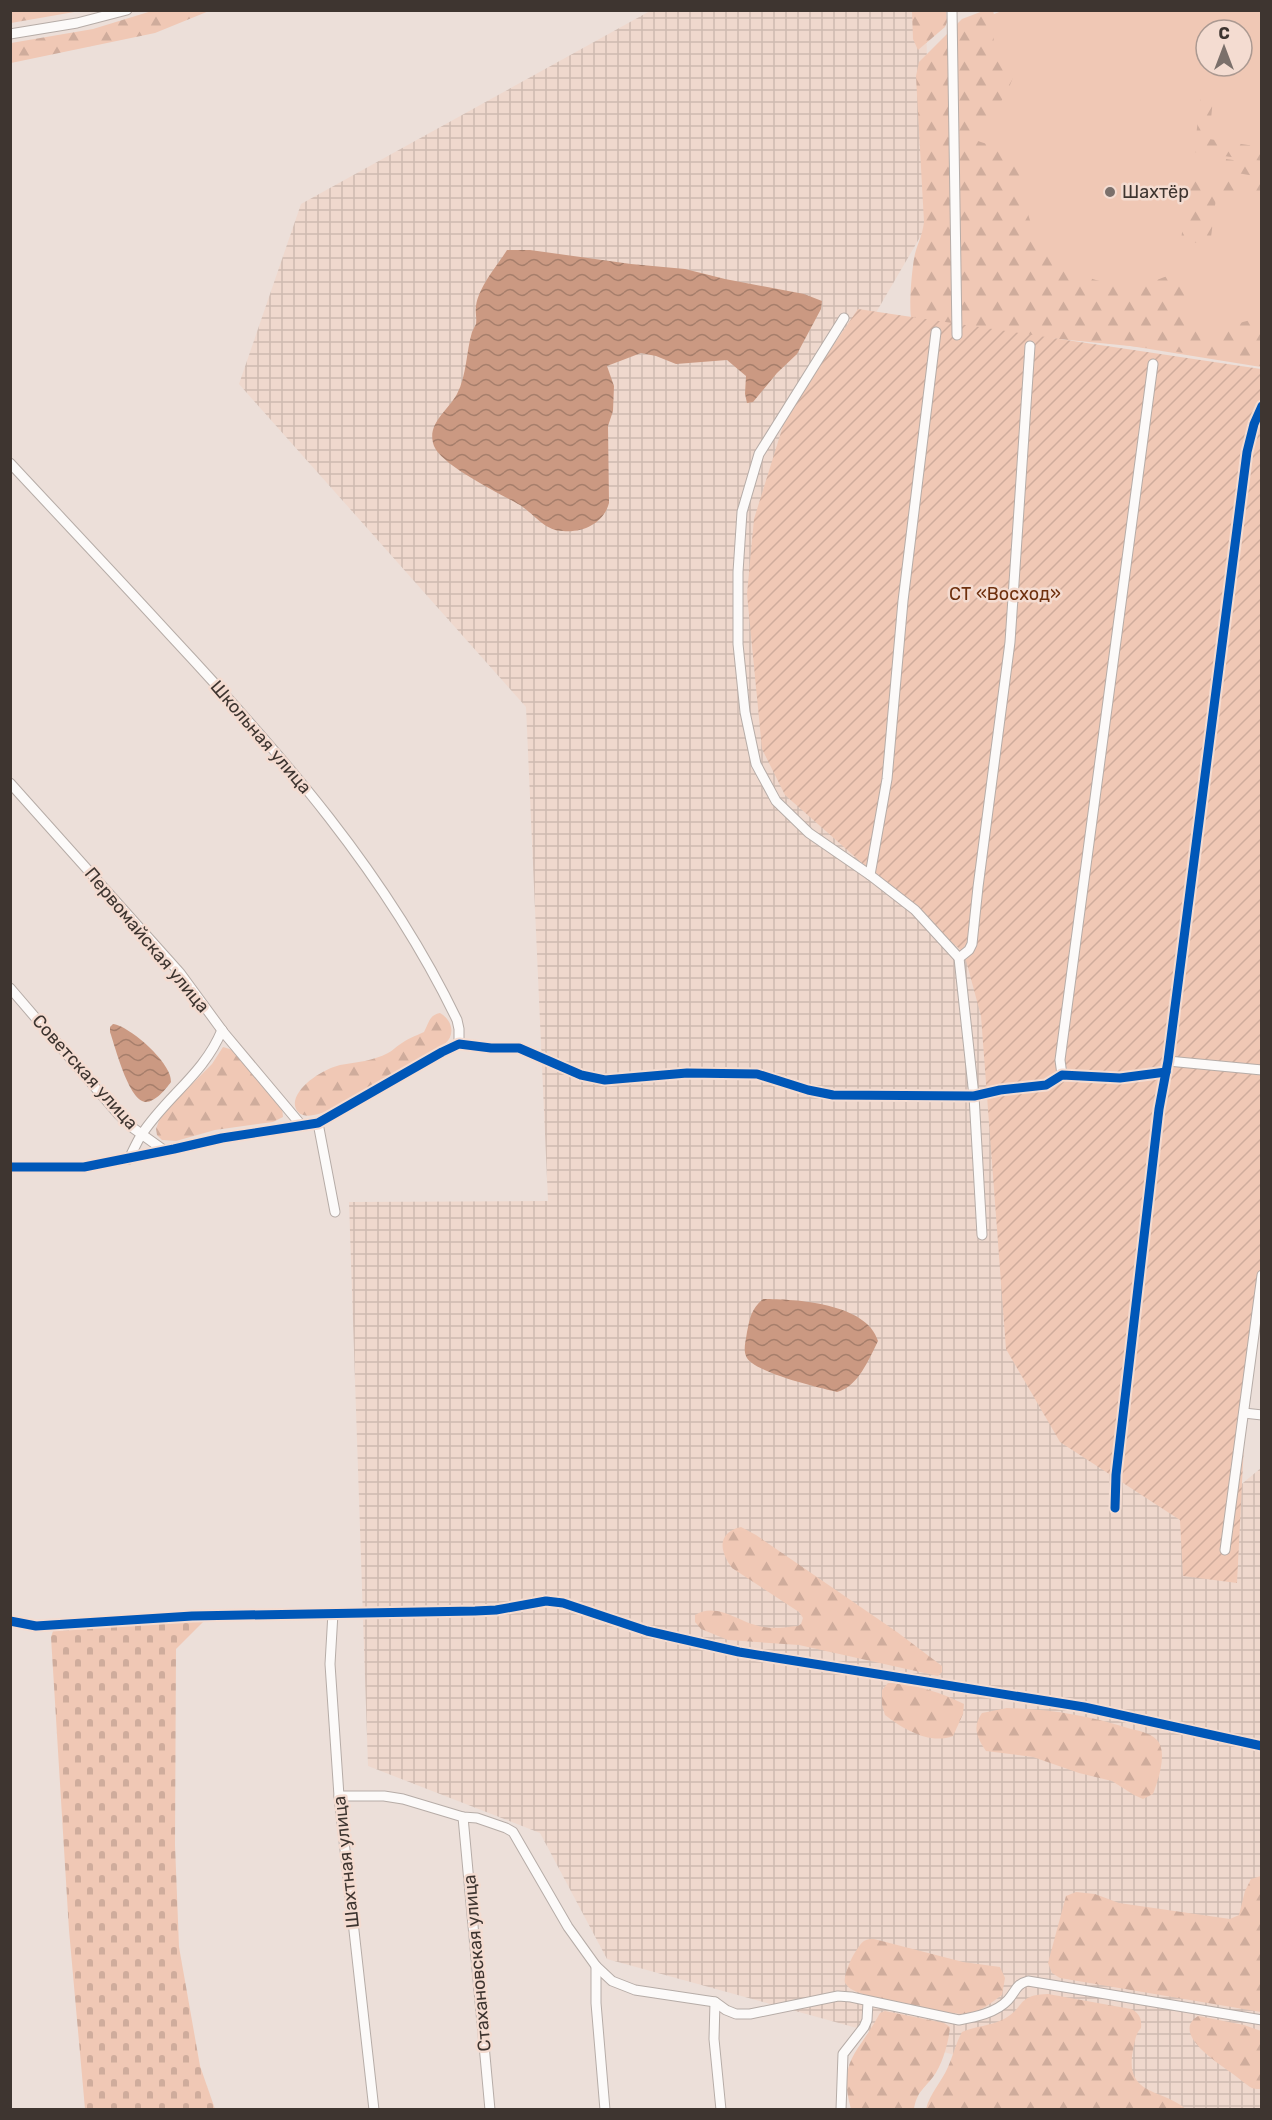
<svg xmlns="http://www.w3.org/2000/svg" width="1272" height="2120" font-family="Rubik,sans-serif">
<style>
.industrial{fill:url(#industrial-grid)}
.grass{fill:#f0c8b5;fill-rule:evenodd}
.forest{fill:url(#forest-firs)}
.cemetery{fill:url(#cemetery-stones)}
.garden{fill:url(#garden-furrows)}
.water{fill:url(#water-waves)}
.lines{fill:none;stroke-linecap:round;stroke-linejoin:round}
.minor-casing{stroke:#b6aca7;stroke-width:11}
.minor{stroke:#fcfaf9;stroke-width:9}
.cycleway-casing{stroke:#f4dcd1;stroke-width:13}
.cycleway{stroke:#0057b8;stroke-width:9}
.poi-dot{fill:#7b706b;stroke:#f4dcd1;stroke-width:2}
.labels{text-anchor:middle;stroke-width:5;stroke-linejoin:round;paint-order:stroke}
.poi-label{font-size:18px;fill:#3e3530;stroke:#f4dcd1;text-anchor:start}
.park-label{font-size:18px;fill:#6e300e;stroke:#f4dcd1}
.street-label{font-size:18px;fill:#3e3530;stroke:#f4dcd1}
</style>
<defs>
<pattern id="industrial-grid" width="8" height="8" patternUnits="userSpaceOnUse" patternTransform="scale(1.5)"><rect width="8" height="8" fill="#efd8cd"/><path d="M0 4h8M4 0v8" fill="none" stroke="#cebab0"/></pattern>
<pattern id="forest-firs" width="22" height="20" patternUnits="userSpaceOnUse" patternTransform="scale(1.5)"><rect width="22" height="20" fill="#f0c8b5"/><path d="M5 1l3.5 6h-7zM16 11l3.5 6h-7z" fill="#cfac9c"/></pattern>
<pattern id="cemetery-stones" width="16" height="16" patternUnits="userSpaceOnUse" patternTransform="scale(1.5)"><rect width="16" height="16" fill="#f0c8b5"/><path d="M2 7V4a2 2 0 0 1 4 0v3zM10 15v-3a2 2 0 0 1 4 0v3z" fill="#cfac9c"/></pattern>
<pattern id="garden-furrows" width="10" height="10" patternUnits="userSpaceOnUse" patternTransform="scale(1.5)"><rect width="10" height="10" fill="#f0c8b5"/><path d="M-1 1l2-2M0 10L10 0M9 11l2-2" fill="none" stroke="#cfac9c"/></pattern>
<pattern id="water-waves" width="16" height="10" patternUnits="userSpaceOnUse" patternTransform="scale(1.5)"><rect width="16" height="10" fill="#cb9982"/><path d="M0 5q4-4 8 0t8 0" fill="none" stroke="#a67e6b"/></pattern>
</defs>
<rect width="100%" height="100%" fill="#ecdfd9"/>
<!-- industrial -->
<polygon class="industrial" points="650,11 926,11 930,220 779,479 997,956 1197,1521 1261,1468 1261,2109 1150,2109 607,1959 540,1833 368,1766 349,1202 548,1201 526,707 239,384 301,204"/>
<!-- grass -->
<path class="grass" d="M1002,11H1261V367L958,318L960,27ZM1206,30H1242V66H1206Z"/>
<!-- forest -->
<g class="forest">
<polygon points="11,10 80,10 80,11 11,23"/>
<polygon points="155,10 209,11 155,33 11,63 11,43 93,29"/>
<polygon points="912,11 946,11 947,22 945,27 918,50 913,39"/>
<path d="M983,11H993C997,22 991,36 995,48C999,58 1008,67 1013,77C1010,87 1001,104 993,112C982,121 966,121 976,140C986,145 1004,147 1011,153C1024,163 1024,199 1028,214C1035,241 1059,265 1085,276C1103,284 1128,287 1148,283C1158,281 1168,273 1178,276C1194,282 1182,310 1192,321C1207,338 1242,320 1261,318V366L1160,349L988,332L912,321C908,312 912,266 915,254C918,242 922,237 924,222L916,76L919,62L962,19Z"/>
<polygon points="1208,95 1213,99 1209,139 1261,147 1261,161 1194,152 1201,96"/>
<polygon points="1226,159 1261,164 1261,177 1225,171"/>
<polygon points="1190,174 1261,184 1261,196 1217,190 1210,245 1181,240"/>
<path d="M440,1013C452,1020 456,1034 445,1044C421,1058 327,1123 303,1115C297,1113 294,1107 295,1101C299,1084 324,1069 340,1065C357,1062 373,1061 388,1053C392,1051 396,1047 399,1045C407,1039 415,1036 424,1032C429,1023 429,1015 440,1013Z"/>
<polygon points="223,1047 233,1050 282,1107 283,1117 273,1122 215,1130 176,1141 162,1140 157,1135 156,1129 161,1115 212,1064"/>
<path d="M741,1527L756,1535L897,1632L942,1666V1672L938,1676L929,1674L799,1645L728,1640L701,1629L695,1622V1615C718,1601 740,1624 764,1627C775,1629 787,1627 798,1626L801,1624L803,1618L799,1612L732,1568C720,1552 716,1533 741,1527Z"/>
<path d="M888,1683C913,1683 942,1693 964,1704L963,1714L953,1736C930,1745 903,1729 885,1715L882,1705V1690Z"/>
<path d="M1007,1708C1050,1709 1091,1716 1131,1729C1140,1731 1150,1733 1157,1740C1168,1752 1158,1781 1153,1794L1143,1799L1134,1795L1112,1781L1079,1773L1033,1757L986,1751C977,1738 972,1727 982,1713Z"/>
<polygon points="1261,1876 1261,2012 1060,1978 1052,1973 1048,1963 1066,1896 1076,1892 1095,1894 1119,1903 1230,1919 1239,1915 1245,1891 1251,1879"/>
<path d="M874,1939L963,1962L1000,1967L1005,1978L1002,1995C991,2003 979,2013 965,2014C948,2015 865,1998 851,1989C849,1988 847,1985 845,1983C843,1973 856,1947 864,1941C868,1939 870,1939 874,1939Z"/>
<path d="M1048,1994L1131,2009C1139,2013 1142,2018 1141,2028C1135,2034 1135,2042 1133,2050C1124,2096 1161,2088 1186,2109H926C930,2093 941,2083 948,2067C953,2056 956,2043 962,2032C975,2026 991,2026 1004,2019C1026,2007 1016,1995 1048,1994Z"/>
<path d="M885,2011L944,2023L950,2027C949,2041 942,2066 933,2077C923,2090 917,2092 914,2109H851C837,2060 859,2053 880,2013Z"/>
<path d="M1198,2016L1244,2025L1261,2031V2089C1259,2089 1254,2089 1252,2088C1246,2085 1239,2078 1233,2074C1219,2064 1170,2033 1198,2016Z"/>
</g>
<!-- cemetery -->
<polygon class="cemetery" points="204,1621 176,1649 175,1845 179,1947 200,2066 215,2109 85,2109 69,1930 51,1637 54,1628"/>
<!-- garden -->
<polygon class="garden" points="858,309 1261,369 1262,1295 1245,1424 1237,1583 1183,1576 1180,1520 1060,1442 1006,1349 981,1016 964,953 785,795 762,749 747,594 754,519 787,413"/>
<!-- water -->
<g class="water">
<path d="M507,250H530L631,264L685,269L725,279L804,294L822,301L821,309L797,354L777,373L753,402L747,403L745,394L746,376L727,360L676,364L656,356L641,353L607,366L614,386L613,411L608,426L609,503C604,523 583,533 563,531C545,531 534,514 520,505C501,494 442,466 434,446C426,424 447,412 457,394C467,375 466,352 472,332C473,330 475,326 476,324C477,318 475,311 476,306C479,286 497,266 507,250Z"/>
<path d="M113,1024C130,1026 173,1064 171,1082C166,1089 155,1102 146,1102C129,1102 115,1046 110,1032V1027Z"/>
<path d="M763,1299C795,1299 867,1303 878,1341C869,1359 858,1387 837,1392C820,1388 751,1372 746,1356C743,1349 746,1340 747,1332C750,1318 751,1309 763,1299Z"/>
</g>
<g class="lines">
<defs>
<g id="minor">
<polyline points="952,10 957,335"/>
<polyline points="10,34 77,23 127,10"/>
<polyline points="844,318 759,454 742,512 738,572 738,644 745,712 756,764 776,801 809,833 870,875 915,910 959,958 974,1096 982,1235"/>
<path d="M10,463C64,521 118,578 171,636C281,754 387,874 457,1020L459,1029V1044"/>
<polyline points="10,783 180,973 224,1033 302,1126"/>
<polyline points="870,875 887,779 903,601 936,332"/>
<polyline points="959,958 969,950 972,944 978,887 1010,642 1030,346"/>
<polyline points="10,988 118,1114 133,1128 165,1151"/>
<polyline points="1168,1061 1262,1070"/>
<polyline points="1062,1075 1060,1060 1153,364"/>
<polyline points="318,1123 335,1212"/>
<path d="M129,1159C133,1151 137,1141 142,1134C167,1096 204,1074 222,1030"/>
<polyline points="10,1167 84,1167 174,1149 222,1138 318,1123 442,1052 459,1044 491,1048 519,1048 581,1075 605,1080 687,1073 757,1074 808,1090 833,1095 974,1096 1000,1090 1046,1085 1062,1075 1120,1078 1166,1072"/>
<polyline points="1244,1413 1262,1415"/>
<polyline points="1115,1508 1116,1475 1159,1109 1168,1061 1247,452 1254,424 1262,406"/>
<polyline points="1225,1550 1262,1275"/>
<polyline points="333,1613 330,1664 339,1796 374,2110"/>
<polyline points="10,1621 36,1626 192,1616 475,1611 496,1610 546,1601 563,1603 647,1631 739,1652 1084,1707 1262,1746"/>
<path d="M339,1796H384L403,1799L463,1817L477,1818L506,1828L513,1832L568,1927L596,1966L612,1981L635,1990L715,2002L726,2010L736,2014H750L838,1996L851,1997L959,2020C975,2017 996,2013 1008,2000C1016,1991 1016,1984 1028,1981L1262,2020"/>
<polyline points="463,1817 490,2110"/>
<polyline points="596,1966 596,2003 605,2110"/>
<polyline points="715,2002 714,2039 721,2110"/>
<polyline points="841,2110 843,2054 864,2027 867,2020 868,2002"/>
</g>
</defs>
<!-- minor casing -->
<use href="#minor" class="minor-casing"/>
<!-- minor -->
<use href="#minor" class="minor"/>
<defs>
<g id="cycleway">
<polyline points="10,1167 84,1167 174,1149 222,1138 318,1123 442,1052 459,1044 491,1048 519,1048 581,1075 605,1080 687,1073 757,1074 808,1090 833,1095 974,1096 1000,1090 1046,1085 1062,1075 1120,1078 1166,1072"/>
<polyline points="1115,1508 1116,1475 1159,1109 1168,1061 1247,452 1254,424 1262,406"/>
<polyline points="10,1621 36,1626 192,1616 475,1611 496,1610 546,1601 563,1603 647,1631 739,1652 1084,1707 1262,1746"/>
</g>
</defs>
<!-- cycleway casing -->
<use href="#cycleway" class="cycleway-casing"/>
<!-- cycleway -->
<use href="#cycleway" class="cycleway"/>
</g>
<!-- markers -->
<circle class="poi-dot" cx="1110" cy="192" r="6"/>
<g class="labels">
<!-- poi labels -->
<g class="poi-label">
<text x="1122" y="198">Шахтёр</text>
</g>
<!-- park labels -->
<g class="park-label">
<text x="1005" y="600">СТ «Восход»</text>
</g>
<!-- street labels -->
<g class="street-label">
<text transform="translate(261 737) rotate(49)" y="6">Школьная улица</text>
<text transform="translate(147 940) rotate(50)" y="6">Первомайская улица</text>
<text transform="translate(85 1072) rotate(48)" y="6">Советская улица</text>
<text transform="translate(346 1862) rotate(-96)" y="6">Шахтная улица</text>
<text transform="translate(477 1963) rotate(-95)" y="6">Стахановская улица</text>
</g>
</g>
<!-- border -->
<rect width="1272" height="2120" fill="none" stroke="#3e3530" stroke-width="24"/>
<!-- north arrow -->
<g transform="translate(1224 48)"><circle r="28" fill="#f4dcd1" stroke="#ab9991" stroke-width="1.5"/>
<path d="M0-4.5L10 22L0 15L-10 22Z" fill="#7b706b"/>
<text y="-9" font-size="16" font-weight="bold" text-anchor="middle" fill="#3e3530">С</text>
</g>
</svg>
